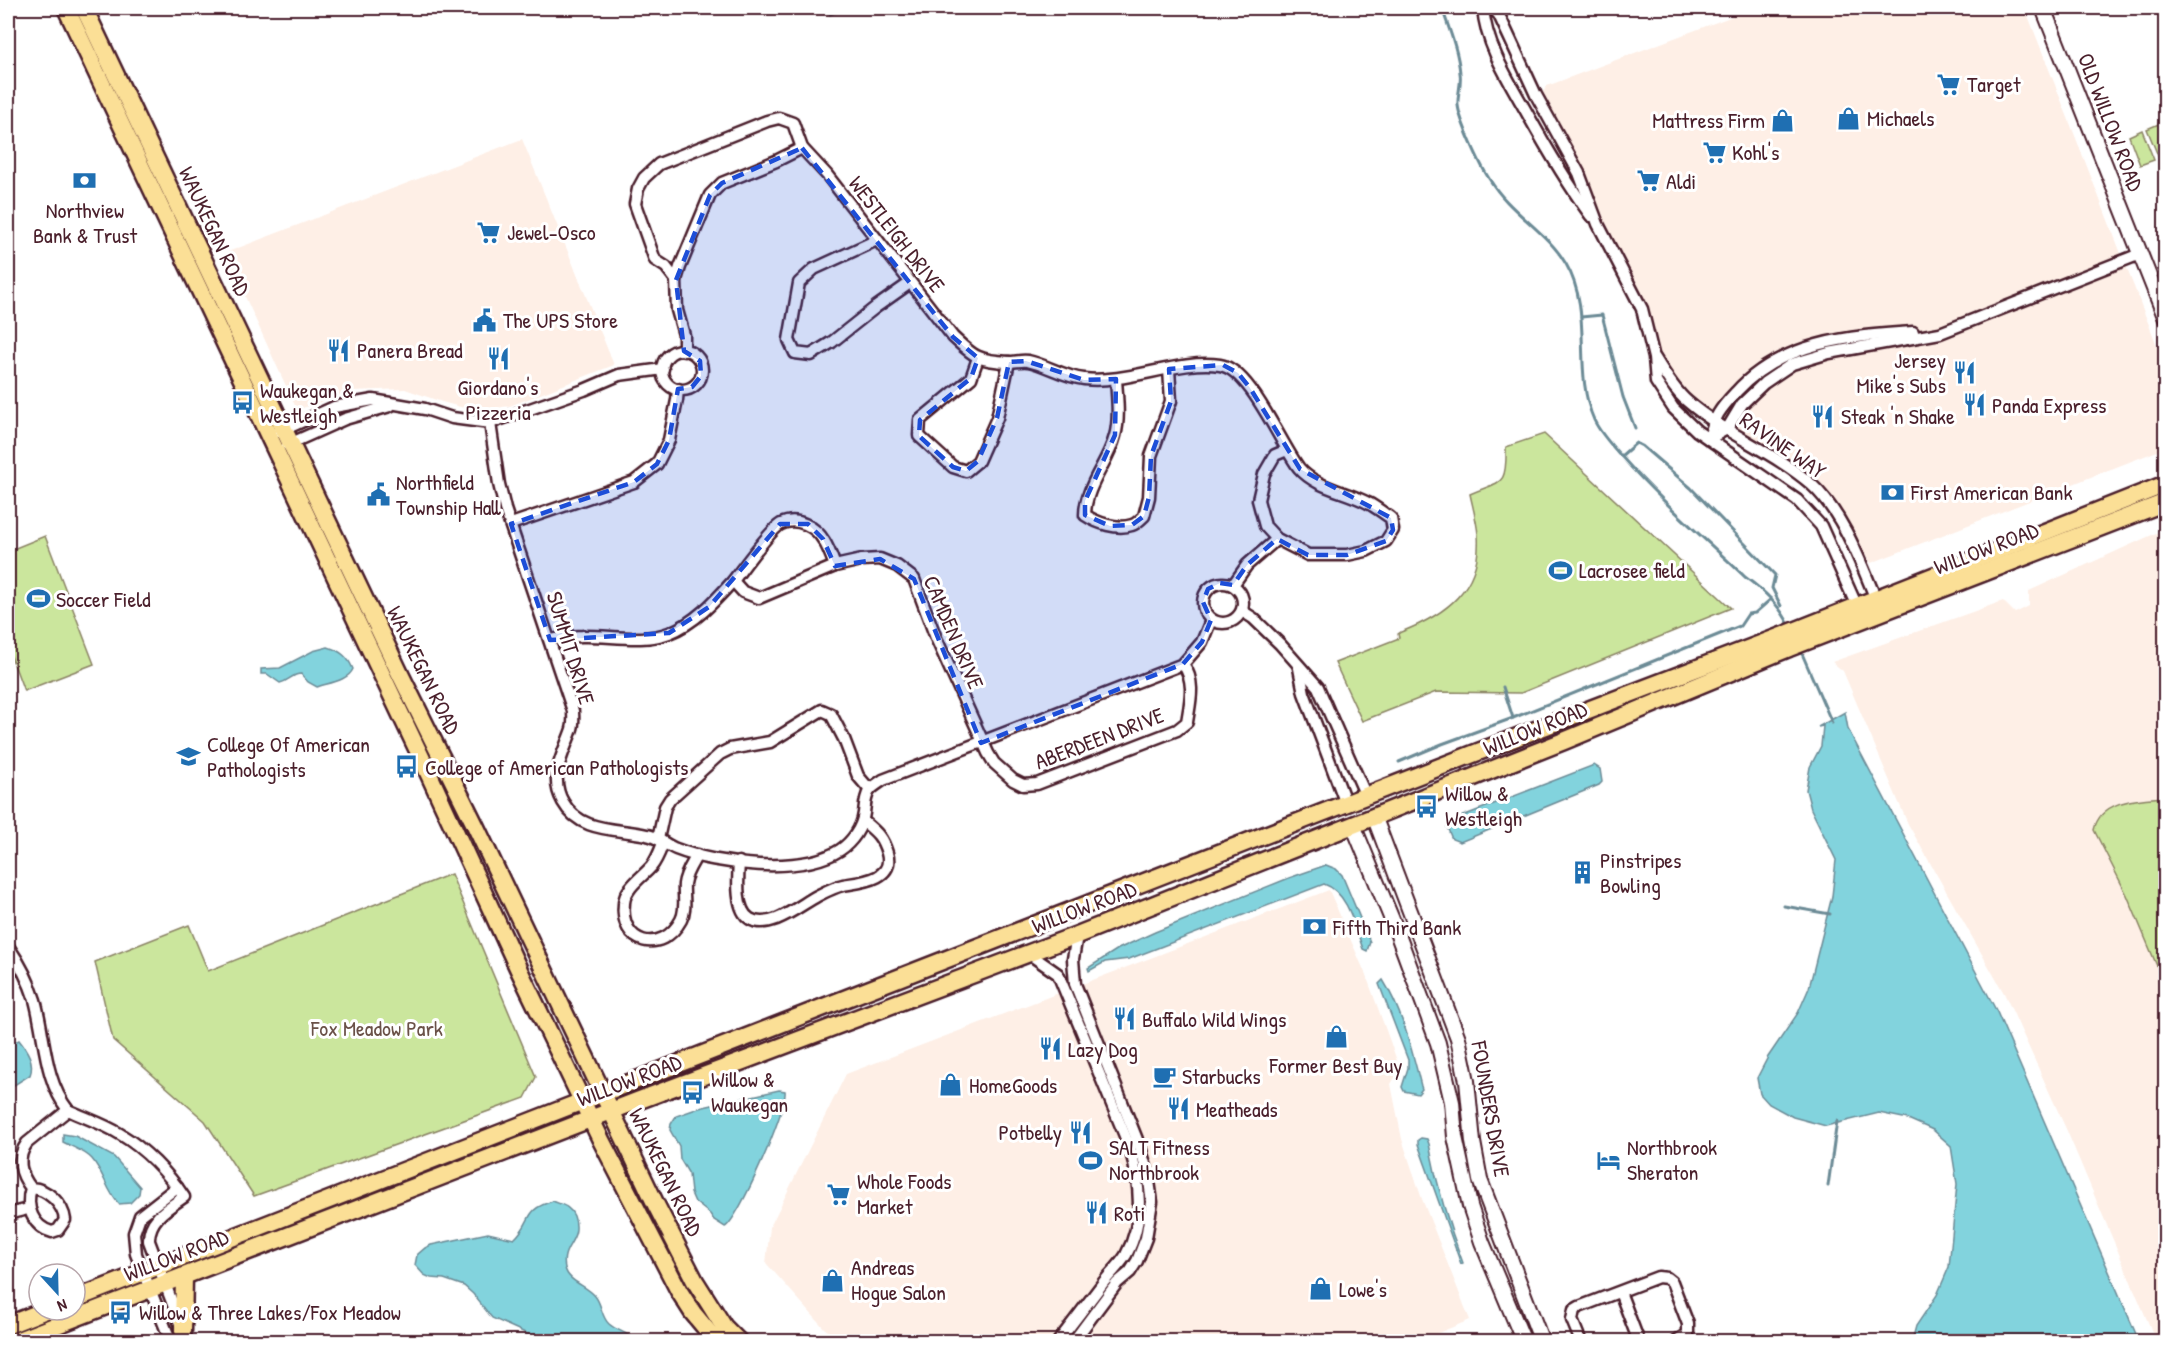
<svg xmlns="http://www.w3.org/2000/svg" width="2173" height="1349" font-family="'Patrick Hand',sans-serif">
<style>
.built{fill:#feefe6}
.green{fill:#cbe69d;stroke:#8a8264;stroke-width:1.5}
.water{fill:#82d3dd;stroke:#6c8b96;stroke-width:1.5}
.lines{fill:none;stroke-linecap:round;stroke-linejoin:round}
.stream{stroke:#6c8b96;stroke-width:3}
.street-casing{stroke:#4a1f2b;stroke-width:15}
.secondary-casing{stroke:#4a1f2b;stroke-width:18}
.primary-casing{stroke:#4a1f2b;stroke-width:21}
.street{stroke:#fff;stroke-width:10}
.secondary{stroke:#fff;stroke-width:14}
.primary{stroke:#fbdf96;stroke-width:16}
.marked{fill:#1d4ed8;fill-opacity:0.2;stroke:#1d4ed8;stroke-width:4.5;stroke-dasharray:12 8;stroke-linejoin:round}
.labels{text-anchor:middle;stroke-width:6;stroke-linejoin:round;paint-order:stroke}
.poi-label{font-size:22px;fill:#4a1f2b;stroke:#fff;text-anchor:start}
.street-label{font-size:22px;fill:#4a1f2b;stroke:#fff}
.park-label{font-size:22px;fill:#6a5148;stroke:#fff}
</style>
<rect width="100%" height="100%" fill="#fff"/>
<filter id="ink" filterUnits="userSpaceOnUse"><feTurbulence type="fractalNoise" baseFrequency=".0167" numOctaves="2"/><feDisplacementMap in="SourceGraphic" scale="12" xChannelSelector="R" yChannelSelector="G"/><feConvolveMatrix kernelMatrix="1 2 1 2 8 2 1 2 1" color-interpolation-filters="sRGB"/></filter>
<g filter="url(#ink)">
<!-- built -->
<g class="built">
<polygon points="1754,8 2025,8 2165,366 2165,448 1871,563 1854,538 1785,459 1691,398 1659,356 1601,222 1541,95 1547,86"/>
<polygon points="522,139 614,365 510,406 475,411 442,402 405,389 352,391 297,410 225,253"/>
<polygon points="2165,529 2165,1341 2156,1341 2067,1131 2005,995 1908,824 1843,671 1832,662 2003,601 2015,613 2029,606 2029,591"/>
<polygon points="1329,890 1366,975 1400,1069 1391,1084 1402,1139 1422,1199 1470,1320 1416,1342 840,1341 824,1328 766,1263 770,1227 846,1074"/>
</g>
<!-- green -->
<g class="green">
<polygon points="2161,123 2165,135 2165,156 2159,158 2147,129"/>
<polygon points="2142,130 2154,160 2140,165 2129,136"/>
<path d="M1544,434L1731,608L1521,693L1436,692L1362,721L1335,663L1399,638L1398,634L1401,632C1445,615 1482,589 1478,535C1477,522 1473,508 1470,494C1501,480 1507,488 1506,447Z"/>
<polygon points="45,536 94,664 24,691 8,648 8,551"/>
<path d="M2165,797H2166L2165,985L2127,895L2094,830C2101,799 2139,799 2165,797Z"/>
<polygon points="451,874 536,1077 525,1098 254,1196 205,1121 113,1040 95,962 189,925 208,971"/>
</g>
<!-- water -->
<g class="water">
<path d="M328,647C341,651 348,657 353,669C348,681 328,683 317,687L308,682L301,674C292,674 289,681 280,683L267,674H261V669L280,668L313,651Z"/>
<polygon points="1845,712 1848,729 1997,1012 2139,1341 1912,1341 1916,1326 1937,1295 1949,1267 1957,1184 1951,1146 1933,1130 1908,1119 1879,1113 1826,1126 1793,1117 1769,1104 1760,1094 1757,1078 1768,1057 1798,1013 1809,988 1832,896 1836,860 1811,809 1806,790 1810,767 1821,746 1823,726 1818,727"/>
<polygon points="1594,765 1600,769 1602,782 1599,785 1460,842 1452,839 1447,827 1448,824 1455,819"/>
<path d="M1326,865L1336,869L1342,875L1370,942L1367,951L1363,949C1355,927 1348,892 1324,884L1129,959L1105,962L1089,971L1088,968L1118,949L1155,932L1289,878Z"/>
<path d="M1383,980C1403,1012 1412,1051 1421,1086L1422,1089L1418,1094L1404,1091L1402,1087L1408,1068V1060L1379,984Z"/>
<path d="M19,1040C27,1050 35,1062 30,1075L8,1089V1045Z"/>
<path d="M779,1090L785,1091C788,1108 738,1221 725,1227L714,1220L710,1214L695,1202L691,1193L689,1174L680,1159L679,1146L670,1130L671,1124L676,1116L699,1108Z"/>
<path d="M63,1134L75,1136L114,1157L140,1187L139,1194L130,1203L119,1204C107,1192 104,1173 92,1159C85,1151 72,1147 63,1142Z"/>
<path d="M1421,1138L1427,1139L1429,1144C1437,1186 1448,1224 1463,1263L1461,1264L1418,1144V1140Z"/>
<path d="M553,1201C562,1205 570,1206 574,1216C583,1241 560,1245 565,1268C568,1282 586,1285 595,1296C602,1304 601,1317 609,1324C617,1331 629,1333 636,1341H543L492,1318L473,1294L464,1286L444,1279L431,1278L424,1275L415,1265L417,1255L425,1248L431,1245L488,1233L514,1239C534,1221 522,1210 553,1201Z"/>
</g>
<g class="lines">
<!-- stream -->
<g class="stream">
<path d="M1442,8C1449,29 1458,50 1460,73C1462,84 1457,94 1458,105C1459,119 1481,167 1490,180C1510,213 1547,231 1566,264C1594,312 1572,370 1594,420C1600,433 1611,445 1621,456C1659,499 1703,537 1745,577C1764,591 1780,605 1790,627"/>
<polyline points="830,14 846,8"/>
<polyline points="1581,317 1602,315 1623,397 1635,428"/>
<polyline points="1621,456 1636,443 1642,446 1691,488 1775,575 1772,588 1781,606"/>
<polyline points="1800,649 1832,723"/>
<polyline points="1503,687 1513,718 1735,628 1740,626 1748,614 1755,613 1771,599"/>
<polyline points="1399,762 1442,744 1513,718"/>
<polyline points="1784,906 1830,914"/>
<polyline points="1828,1186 1837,1121"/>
</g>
<defs>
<g id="street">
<path d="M1483,8C1486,46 1509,81 1527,113C1547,149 1567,183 1591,216"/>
<polyline points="1493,8 1499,15 1536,95 1579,173 1598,224 1642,309 1654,358 1656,382 1673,408 1697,431 1797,500 1821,526 1859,611"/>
<polyline points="877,240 814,269 799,283 789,340 795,353 811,355 832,342 876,307 910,283"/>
<polyline points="676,280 680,267 710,195 722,183 776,161 802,148"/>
<circle cx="682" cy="370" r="20"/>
<path d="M684,351V335L677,310L676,280L666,267L655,260L635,204L638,189L644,178L659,164L767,121L779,118L793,123L802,148L827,175L953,337C974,357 979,361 1009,362C1015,362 1022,360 1028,361C1047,365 1064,377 1084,379C1127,384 1178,359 1220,365C1250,369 1280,443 1299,468C1316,488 1346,491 1368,503C1376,507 1383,513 1391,518L1393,530L1386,541L1366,551L1347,555H1308L1277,539L1265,526L1258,500L1264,474L1275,455L1287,450"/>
<polyline points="978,358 971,378 920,420 919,436 953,467 966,471 978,461 997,418 1009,362"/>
<path d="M1655,358C1664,373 1675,391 1688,402C1725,434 1774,452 1811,484C1844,514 1861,564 1878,604"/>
<path d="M1116,379C1117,397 1120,418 1115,436C1108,463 1085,486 1085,515C1097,523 1117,530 1132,525C1136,524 1141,519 1144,516L1149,497L1151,456L1171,401L1169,369"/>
<path d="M490,423L499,484L505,509L573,711C573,716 574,723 572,729C564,753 548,776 563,802C580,833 617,828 647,835C658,837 666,845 676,849C717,865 801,875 840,850C852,842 862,828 864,813C865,805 865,798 869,791C872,787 879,783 883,780L1183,664L1202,642L1211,620"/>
<polyline points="279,432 334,407 373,400 425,409 452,418 490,423 584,390 619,375 663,369"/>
<polyline points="1709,439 1727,429 1742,404 1764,383 1792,364 1829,353 1940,333 2140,254"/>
<path d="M1709,439C1714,417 1720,409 1736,392C1781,342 1849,336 1913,332"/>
<polyline points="287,445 345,419 390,406"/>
<polyline points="511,524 634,482 657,464 669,440 677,400 678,389"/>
<path d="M733,581C742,569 770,530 781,524C797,516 816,527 824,541C829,549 832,558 835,566"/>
<circle cx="1223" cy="603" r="20"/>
<polyline points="1233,585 1247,565 1277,539"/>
<polyline points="1242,611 1253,618 1280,644 1318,687 1366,796"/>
<path d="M550,640C560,639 571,636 582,636C610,635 642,643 669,633C695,623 715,601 733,581L743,592L759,598L835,566L862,560L880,559L897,566L914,579L936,638L988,753L994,763L1013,780L1023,785L1037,784L1177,730L1187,722C1190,702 1196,682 1183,664"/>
<polyline points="1299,668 1304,693 1346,804"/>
<polyline points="658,839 665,807 670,799 720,754 730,749 770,742 822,710 831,714 844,739 858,776 870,790"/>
<path d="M663,843C660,851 657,860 651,867C642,877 625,888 624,903C619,945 662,955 681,920C687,909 683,896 684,884C685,874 692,864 697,855"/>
<path d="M739,862C738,878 735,910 750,919C770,931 800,905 817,896C825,892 834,887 843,885C860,882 895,880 887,853C882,836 876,832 863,821"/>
<path d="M8,946C19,962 29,981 35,1000C45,1036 44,1080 68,1110C85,1118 104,1124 120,1134C145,1149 168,1173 184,1197C168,1208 148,1219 149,1241L187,1342"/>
<path d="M1028,953L1058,974L1130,1148C1140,1183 1145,1221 1126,1255C1120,1265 1110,1274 1103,1283C1088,1303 1073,1322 1058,1342"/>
<path d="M31,1188C25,1207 33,1227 52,1232L58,1230L65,1220C63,1204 48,1189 31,1188C20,1174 16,1158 27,1143L68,1110"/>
<polyline points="8,1214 28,1209"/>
<polyline points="1620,1292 1639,1342"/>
<polyline points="171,1342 136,1254 134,1233 140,1216 177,1187"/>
<polyline points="1073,1342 1117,1283 1130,1272 1137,1261 1146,1238 1152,1202 1148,1174 1140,1147 1075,984 1073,959 1077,935"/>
<polyline points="1581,1342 1572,1320 1574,1310 1579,1307 1658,1277 1667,1278 1672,1282 1688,1324 1688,1334 1676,1342"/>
</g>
<g id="secondary">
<polyline points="2043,8 2166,319"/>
<polyline points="1374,816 1458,1038 1467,1081 1473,1142 1480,1180 1542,1342"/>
<polyline points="1353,825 1395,927 1438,1043 1452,1102 1455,1137 1470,1206 1482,1242 1524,1342"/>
</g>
<g id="primary">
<polyline points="66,8 421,757 519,970 602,1142 679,1291 693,1313 717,1342"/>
<polyline points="84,8 401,676 475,825 656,1205 695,1281 724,1327 739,1342"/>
<polyline points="75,1299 1478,752 1784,635 2166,484"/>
<polyline points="8,1325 46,1310"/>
<polyline points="183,1331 184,1276"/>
<polyline points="13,1342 637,1101 1077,935 1564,741 1789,648 2166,502"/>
</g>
</defs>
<!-- street casing -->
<use href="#street" class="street-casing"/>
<!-- secondary casing -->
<use href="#secondary" class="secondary-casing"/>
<!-- primary casing -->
<use href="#primary" class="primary-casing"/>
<!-- street -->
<use href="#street" class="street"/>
<!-- secondary -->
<use href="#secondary" class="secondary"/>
<!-- primary -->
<use href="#primary" class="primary"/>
</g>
</g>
<!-- marked area -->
<path class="marked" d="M802,148L953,337L978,358L971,378L920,420L919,436L953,467L966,471L978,461L997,418L1009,362L1026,361L1084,380L1116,379L1115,435L1085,501V515L1110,526L1132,525L1144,516L1149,497L1151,456L1171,401L1169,369L1223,365L1238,373L1250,388L1300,469L1391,518L1393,530L1386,541L1347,555H1308L1277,539L1247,565L1233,585L1220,583L1208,589L1203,602L1211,620L1202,642L1183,664L981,743L914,579L880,559L835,566L823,539L808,524H780L709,607L669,633L550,640L511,524L634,482L657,464L669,440L678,389L692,387L701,376L700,361L684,351L676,280L710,195L722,183Z"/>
<!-- icons -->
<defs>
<symbol id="supermarket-bare" viewBox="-9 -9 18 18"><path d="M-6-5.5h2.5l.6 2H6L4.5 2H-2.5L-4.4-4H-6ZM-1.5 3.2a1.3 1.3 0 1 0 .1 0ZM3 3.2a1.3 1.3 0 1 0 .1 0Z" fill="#1f6fb2" stroke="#fff" stroke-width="2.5" paint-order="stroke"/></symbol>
<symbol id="shop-bare" viewBox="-9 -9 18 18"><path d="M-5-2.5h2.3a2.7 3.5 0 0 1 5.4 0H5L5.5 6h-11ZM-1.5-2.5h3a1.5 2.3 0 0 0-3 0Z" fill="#1f6fb2" stroke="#fff" stroke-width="2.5" paint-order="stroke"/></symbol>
<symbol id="bank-bare" viewBox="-9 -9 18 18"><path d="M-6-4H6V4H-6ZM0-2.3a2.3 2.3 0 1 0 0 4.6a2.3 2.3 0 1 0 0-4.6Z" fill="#1f6fb2" stroke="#fff" stroke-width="2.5" paint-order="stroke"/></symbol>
<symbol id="civic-bare" viewBox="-9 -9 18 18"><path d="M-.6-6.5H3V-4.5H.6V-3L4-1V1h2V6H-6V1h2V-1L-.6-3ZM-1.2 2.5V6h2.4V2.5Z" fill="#1f6fb2" stroke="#fff" stroke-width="2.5" paint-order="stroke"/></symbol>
<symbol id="restaurant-bare" viewBox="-9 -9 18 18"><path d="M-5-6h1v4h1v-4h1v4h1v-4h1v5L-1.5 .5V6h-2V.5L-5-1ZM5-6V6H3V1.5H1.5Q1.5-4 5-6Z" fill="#1f6fb2" stroke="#fff" stroke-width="2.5" paint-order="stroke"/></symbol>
<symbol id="bus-bare" viewBox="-9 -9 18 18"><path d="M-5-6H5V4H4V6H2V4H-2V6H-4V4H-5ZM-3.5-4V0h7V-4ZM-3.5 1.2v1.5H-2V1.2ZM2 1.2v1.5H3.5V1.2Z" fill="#1f6fb2" stroke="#fff" stroke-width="2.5" paint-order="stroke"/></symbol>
<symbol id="stadium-bare" viewBox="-9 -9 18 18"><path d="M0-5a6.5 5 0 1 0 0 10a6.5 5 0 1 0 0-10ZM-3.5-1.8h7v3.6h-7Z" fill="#1f6fb2" stroke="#fff" stroke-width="2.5" paint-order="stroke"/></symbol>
<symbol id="university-bare" viewBox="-9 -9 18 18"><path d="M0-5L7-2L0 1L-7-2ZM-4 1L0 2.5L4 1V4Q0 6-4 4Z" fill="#1f6fb2" stroke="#fff" stroke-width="2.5" paint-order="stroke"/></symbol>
<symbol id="building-bare" viewBox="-9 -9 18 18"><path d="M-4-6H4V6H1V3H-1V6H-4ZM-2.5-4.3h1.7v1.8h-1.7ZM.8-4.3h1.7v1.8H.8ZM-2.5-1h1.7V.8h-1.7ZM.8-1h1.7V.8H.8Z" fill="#1f6fb2" stroke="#fff" stroke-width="2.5" paint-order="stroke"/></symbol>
<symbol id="cafe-bare" viewBox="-9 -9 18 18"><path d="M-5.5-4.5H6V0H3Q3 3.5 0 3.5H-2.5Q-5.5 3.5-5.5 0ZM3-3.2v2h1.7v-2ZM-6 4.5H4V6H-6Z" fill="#1f6fb2" stroke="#fff" stroke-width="2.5" paint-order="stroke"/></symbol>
<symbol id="hotel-bare" viewBox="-9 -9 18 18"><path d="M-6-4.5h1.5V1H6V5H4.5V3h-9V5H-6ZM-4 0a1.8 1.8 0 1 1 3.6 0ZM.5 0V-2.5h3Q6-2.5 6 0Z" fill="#1f6fb2" stroke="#fff" stroke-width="2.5" paint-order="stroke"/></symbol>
</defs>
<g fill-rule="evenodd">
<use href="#supermarket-bare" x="1932" y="68" width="33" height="33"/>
<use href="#shop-bare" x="1832" y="102" width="33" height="33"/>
<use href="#shop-bare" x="1766" y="104" width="33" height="33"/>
<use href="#supermarket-bare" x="1698" y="136" width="33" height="33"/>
<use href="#bank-bare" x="68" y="164" width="33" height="33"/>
<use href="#supermarket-bare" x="1632" y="164" width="33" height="33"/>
<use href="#supermarket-bare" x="472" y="216" width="33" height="33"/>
<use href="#civic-bare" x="468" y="304" width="33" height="33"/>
<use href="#restaurant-bare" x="322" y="334" width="33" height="33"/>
<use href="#restaurant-bare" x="482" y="342" width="33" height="33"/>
<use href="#restaurant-bare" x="1948" y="356" width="33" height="33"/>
<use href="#bus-bare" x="226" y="386" width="33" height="33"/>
<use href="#restaurant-bare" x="1958" y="388" width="33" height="33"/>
<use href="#restaurant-bare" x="1806" y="400" width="33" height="33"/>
<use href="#bank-bare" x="1876" y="476" width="33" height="33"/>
<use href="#civic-bare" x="362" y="478" width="33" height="33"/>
<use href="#stadium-bare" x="1544" y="554" width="33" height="33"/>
<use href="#stadium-bare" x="22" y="582" width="33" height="33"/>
<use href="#university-bare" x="172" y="740" width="33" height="33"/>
<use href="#bus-bare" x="390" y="750" width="33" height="33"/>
<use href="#bus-bare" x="1410" y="790" width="33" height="33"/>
<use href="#building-bare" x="1566" y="856" width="33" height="33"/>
<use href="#bank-bare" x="1298" y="910" width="33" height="33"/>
<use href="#restaurant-bare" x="1108" y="1002" width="33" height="33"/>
<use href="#shop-bare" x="1320" y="1020" width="33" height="33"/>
<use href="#restaurant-bare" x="1034" y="1032" width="33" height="33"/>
<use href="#cafe-bare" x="1148" y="1060" width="33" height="33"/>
<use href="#shop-bare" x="934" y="1068" width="33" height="33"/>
<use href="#bus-bare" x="676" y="1076" width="33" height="33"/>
<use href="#restaurant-bare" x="1162" y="1092" width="33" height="33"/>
<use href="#restaurant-bare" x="1064" y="1116" width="33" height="33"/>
<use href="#stadium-bare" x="1074" y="1144" width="33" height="33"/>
<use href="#hotel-bare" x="1592" y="1144" width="33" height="33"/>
<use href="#supermarket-bare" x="822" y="1178" width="33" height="33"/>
<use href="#restaurant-bare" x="1080" y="1196" width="33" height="33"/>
<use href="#shop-bare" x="816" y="1264" width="33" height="33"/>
<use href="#shop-bare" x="1304" y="1272" width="33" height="33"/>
<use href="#bus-bare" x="104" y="1296" width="33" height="33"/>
</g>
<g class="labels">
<!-- poi labels -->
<g class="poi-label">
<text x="1967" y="92">Target</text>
<text x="1867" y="126">Michaels</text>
<text x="1765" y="128" text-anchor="end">Mattress Firm</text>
<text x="1732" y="160">Kohl's</text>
<text x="1666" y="189">Aldi</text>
<text x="85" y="218" text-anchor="middle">Northview<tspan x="85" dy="25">Bank &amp; Trust</tspan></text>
<text x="507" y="240">Jewel-Osco</text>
<text x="503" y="328">The UPS Store</text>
<text x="357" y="358">Panera Bread</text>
<text x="1946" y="368" text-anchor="end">Jersey<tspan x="1946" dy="25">Mike's Subs</tspan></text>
<text x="498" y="395" text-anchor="middle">Giordano's<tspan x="498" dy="25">Pizzeria</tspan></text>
<text x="260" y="398">Waukegan &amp;<tspan x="260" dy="25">Westleigh</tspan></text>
<text x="1992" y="413">Panda Express</text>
<text x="1841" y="424">Steak 'n Shake</text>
<text x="396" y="490">Northfield<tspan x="396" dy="25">Township Hall</tspan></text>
<text x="1911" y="500">First American Bank</text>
<text x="1579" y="578">Lacrosee field</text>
<text x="56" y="607">Soccer Field</text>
<text x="207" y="752">College Of American<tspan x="207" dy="25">Pathologists</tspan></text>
<text x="425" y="775">College of American Pathologists</text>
<text x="1445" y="801">Willow &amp;<tspan x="1445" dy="25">Westleigh</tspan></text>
<text x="1600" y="868">Pinstripes<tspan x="1600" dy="25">Bowling</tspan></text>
<text x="1333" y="935">Fifth Third Bank</text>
<text x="1142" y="1027">Buffalo Wild Wings</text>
<text x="1068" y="1057">Lazy Dog</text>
<text x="1336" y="1073" text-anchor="middle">Former Best Buy</text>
<text x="1182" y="1084">Starbucks</text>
<text x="711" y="1087">Willow &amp;<tspan x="711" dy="25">Waukegan</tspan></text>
<text x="969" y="1093">HomeGoods</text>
<text x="1196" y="1117">Meatheads</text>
<text x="1062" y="1140" text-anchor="end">Potbelly</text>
<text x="1109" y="1155">SALT Fitness<tspan x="1109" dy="25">Northbrook</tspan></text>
<text x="1627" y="1155">Northbrook<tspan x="1627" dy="25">Sheraton</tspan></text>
<text x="857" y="1189">Whole Foods<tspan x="857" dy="25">Market</tspan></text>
<text x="1114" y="1221">Roti</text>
<text x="851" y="1275">Andreas<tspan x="851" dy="25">Hogue Salon</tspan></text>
<text x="1339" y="1297">Lowe's</text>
<text x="139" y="1320">Willow &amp; Three Lakes/Fox Meadow</text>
</g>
<!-- street labels -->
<g class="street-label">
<text transform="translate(2111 122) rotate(69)" y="8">OLD WILLOW ROAD</text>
<text transform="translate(215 231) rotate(65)" y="8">WAUKEGAN ROAD</text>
<text transform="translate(897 234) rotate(52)" y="8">WESTLEIGH DRIVE</text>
<text transform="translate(1783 445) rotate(35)" y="8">RAVINE WAY</text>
<text transform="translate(1986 548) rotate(-21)" y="8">WILLOW ROAD</text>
<text transform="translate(954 632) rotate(67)" y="8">CAMDEN DRIVE</text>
<text transform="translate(571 648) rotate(73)" y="8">SUMMIT DRIVE</text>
<text transform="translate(424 670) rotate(64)" y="8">WAUKEGAN ROAD</text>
<text transform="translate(1535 728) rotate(-22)" y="8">WILLOW ROAD</text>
<text transform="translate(1099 738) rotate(-21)" y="8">ABERDEEN DRIVE</text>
<text transform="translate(1084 907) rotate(-21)" y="8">WILLOW ROAD</text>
<text transform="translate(629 1080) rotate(-21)" y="8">WILLOW ROAD</text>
<text transform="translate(1491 1109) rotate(80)" y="8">FOUNDERS DRIVE</text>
<text transform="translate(666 1172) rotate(64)" y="8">WAUKEGAN ROAD</text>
<text transform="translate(176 1255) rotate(-21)" y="8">WILLOW ROAD</text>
</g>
<!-- park labels -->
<g class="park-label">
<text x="377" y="1036">Fox Meadow Park</text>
</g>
</g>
<!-- margin -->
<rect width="2173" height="1349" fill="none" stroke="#fff" stroke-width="30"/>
<rect x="15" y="15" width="2143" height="1319" fill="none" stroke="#4a1f2b" stroke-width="2" filter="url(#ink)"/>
<!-- north arrow -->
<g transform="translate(57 1292) rotate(158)"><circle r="28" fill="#ffffff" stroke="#b7a5aa" stroke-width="1.5"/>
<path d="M0-4.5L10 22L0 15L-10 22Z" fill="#1f6fb2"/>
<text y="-9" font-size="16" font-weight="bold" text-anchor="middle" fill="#4a1f2b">N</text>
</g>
</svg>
